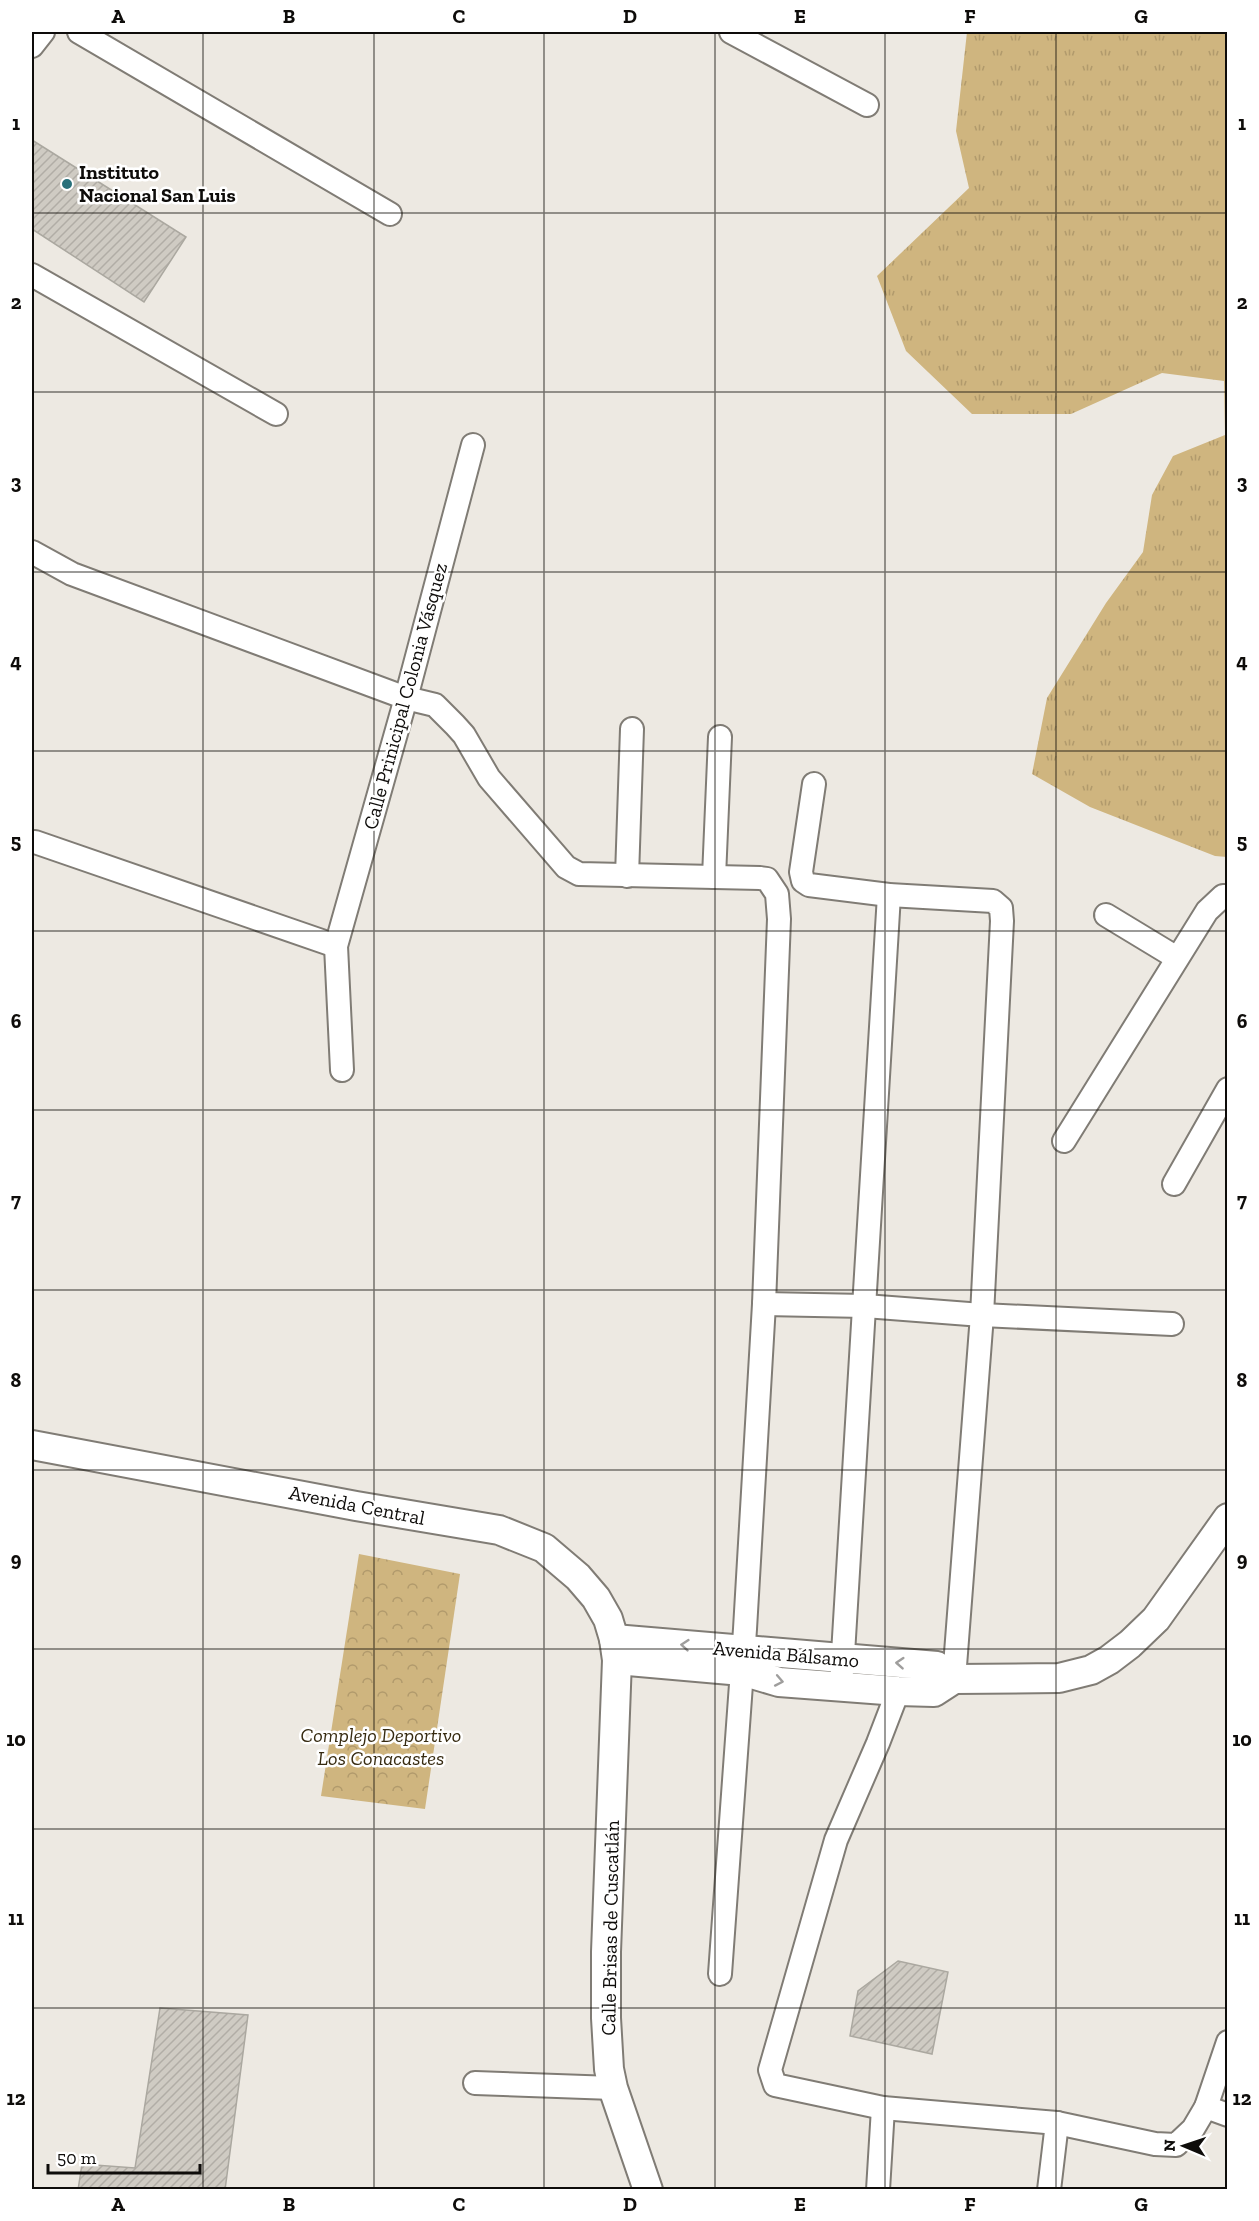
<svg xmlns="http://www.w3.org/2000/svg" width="1259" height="2221" font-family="'Zilla Slab',serif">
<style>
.grass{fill:url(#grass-tufts)}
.park{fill:url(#park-crowns)}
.building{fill:url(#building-hatch);stroke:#aba8a0;stroke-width:1.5}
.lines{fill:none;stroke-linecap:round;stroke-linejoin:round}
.minor-casing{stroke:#807c75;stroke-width:26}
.tertiary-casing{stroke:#807c75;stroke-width:32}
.minor{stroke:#fff;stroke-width:22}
.tertiary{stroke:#fff;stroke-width:28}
.oneway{stroke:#9f9e9d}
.grid{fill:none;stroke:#0e0c0a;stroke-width:1.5;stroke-opacity:0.55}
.poi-dot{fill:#28707a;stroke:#fff;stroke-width:2}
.labels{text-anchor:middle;stroke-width:5;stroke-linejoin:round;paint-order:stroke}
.poi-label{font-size:20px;font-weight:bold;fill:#0e0c0a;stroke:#fff;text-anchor:start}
.street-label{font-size:20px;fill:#0e0c0a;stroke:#fff}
.park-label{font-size:20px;font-style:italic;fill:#362a10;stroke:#fff}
.neatline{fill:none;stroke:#0e0c0a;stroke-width:2}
.grid-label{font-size:20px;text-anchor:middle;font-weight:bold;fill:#0e0c0a}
</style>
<defs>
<pattern id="grass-tufts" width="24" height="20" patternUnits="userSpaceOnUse" patternTransform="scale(1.5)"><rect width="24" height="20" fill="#cfb57f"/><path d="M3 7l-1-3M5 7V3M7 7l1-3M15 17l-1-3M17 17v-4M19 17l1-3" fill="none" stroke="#b19a6c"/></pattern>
<pattern id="park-crowns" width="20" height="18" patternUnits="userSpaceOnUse" patternTransform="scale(1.5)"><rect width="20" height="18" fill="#cfb57f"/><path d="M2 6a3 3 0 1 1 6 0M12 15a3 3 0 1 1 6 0" fill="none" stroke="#b19a6c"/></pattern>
<pattern id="building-hatch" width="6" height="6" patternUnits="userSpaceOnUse" patternTransform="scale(1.5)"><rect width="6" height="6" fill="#cfcbc3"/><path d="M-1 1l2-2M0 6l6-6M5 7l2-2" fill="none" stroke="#b1ada6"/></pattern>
</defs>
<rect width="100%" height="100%" fill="#ede9e2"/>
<!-- grass -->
<polygon class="grass" points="967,32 1227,32 1227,857 1215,856 1090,807 1032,774 1047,698 1106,603 1143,552 1152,495 1173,456 1225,435 1224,381 1162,373 1071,414 972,414 906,351 877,276 969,188 956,131"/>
<!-- park -->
<polygon class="park" points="359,1554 460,1574 425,1809 321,1796"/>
<!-- building -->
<g class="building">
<polygon points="32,140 186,237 144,302 32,229"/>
<polygon points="898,1961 948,1972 932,2054 850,2036 858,1991"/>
<polygon points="160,2008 248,2015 225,2190 78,2190 82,2164 135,2168"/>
</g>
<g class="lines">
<defs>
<g id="minor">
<polyline points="79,32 390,214"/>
<polyline points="731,32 867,105"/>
<polyline points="32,46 43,32"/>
<polyline points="32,275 276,414"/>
<polyline points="32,552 72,574 406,698 435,705 455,725 464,735 489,778 566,867 579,874 760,878 767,879 777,894 779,919 764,1304 745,1629 720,1974"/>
<polyline points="814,784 801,872 803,881 809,885 889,895 993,901 1001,908 1002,921 982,1315 954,1679"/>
<polyline points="35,842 336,946"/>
<polyline points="627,876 632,729"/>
<polyline points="714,877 720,737"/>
<polyline points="1106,915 1177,958"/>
<polyline points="342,1070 336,946 406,698 473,445"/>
<polyline points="1064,1141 1207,911 1223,896 1228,896"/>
<polyline points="1174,1184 1228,1089"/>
<polyline points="764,1304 865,1306 982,1315 1172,1324"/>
<polyline points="841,1687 889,895"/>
<polyline points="898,1691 878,1743 836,1840 770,2070 775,2085 883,2108 1057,2123 1155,2144 1176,2145 1193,2129 1206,2107 1228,2042"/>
<polyline points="475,2083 613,2088"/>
<polyline points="1206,2107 1228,2115"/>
<polyline points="878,2190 883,2108"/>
<polyline points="1049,2190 1057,2123"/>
</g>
<g id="tertiary">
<polyline points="32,1445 356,1506 499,1530 544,1548 578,1577 596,1598 608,1619 614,1639 617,1660 606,1952 606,2018 609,2069 613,2088 648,2190"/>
<polyline points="614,1639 937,1666 954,1679"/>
<polyline points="617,1660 742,1671 779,1682 898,1691 934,1692 954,1679 1059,1678 1091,1670 1109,1660 1130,1644 1156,1619 1228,1518"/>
</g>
</defs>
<!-- minor casing -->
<use href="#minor" class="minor-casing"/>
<!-- tertiary casing -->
<use href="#tertiary" class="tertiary-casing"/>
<!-- minor -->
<use href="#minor" class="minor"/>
<!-- tertiary -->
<use href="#tertiary" class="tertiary"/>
</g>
<!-- one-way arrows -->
<defs><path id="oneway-chevron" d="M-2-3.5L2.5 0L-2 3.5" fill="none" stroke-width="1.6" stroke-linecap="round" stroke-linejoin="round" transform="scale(1.5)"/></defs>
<g class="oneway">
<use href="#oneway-chevron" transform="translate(685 1645) rotate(-175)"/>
<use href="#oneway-chevron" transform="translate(900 1663) rotate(-176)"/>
<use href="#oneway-chevron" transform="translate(779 1681) rotate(11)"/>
</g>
<!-- grid -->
<path class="grid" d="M203,32V2190M374,32V2190M544,32V2190M715,32V2190M885,32V2190M1056,32V2190M32,213H1228M32,392H1228M32,572H1228M32,751H1228M32,931H1228M32,1110H1228M32,1290H1228M32,1470H1228M32,1649H1228M32,1829H1228M32,2008H1228"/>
<!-- markers -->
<circle class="poi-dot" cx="67" cy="184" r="6"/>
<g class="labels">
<!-- poi labels -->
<g class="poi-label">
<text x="79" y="179">Instituto<tspan x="79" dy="23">Nacional San Luis</tspan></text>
</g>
<!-- street labels -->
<g class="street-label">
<text transform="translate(405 696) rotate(-75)" y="7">Calle Prinicipal Colonia Vásquez</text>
<text transform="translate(357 1505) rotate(11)" y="7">Avenida Central</text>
<text transform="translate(786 1654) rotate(5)" y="7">Avenida Bálsamo</text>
<text transform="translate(610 1928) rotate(-89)" y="7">Calle Brisas de Cuscatlán</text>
</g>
<!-- park labels -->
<g class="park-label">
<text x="381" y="1742">Complejo Deportivo<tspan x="381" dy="23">Los Conacastes</tspan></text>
</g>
</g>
<!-- border -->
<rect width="1259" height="2221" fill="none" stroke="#ffffff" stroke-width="66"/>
<!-- north arrow -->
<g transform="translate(1184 2146) rotate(272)" stroke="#ffffff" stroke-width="4.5" paint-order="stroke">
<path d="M0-4.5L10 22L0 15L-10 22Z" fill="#0e0c0a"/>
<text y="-9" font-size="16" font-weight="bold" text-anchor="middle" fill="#0e0c0a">N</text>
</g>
<!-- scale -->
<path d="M48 2164v9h152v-9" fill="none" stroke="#0e0c0a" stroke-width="3"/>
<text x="57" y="2164" font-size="18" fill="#0e0c0a" stroke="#ffffff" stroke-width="4.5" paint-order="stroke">50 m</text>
<rect x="33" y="33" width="1193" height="2155" class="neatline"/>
<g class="grid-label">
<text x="118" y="23">A</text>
<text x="289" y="23">B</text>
<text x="459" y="23">C</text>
<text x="630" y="23">D</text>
<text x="800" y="23">E</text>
<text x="970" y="23">F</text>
<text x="1141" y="23">G</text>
<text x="16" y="130">1</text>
<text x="1242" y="130">1</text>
<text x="16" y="309">2</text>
<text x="1242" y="309">2</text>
<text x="16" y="489">3</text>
<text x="1242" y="489">3</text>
<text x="16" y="668">4</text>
<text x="1242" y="668">4</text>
<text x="16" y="848">5</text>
<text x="1242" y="848">5</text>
<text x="16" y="1028">6</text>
<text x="1242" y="1028">6</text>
<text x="16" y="1207">7</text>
<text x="1242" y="1207">7</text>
<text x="16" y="1387">8</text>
<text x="1242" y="1387">8</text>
<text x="16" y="1566">9</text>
<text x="1242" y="1566">9</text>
<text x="16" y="1746">10</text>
<text x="1242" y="1746">10</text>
<text x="16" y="1925">11</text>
<text x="1242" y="1925">11</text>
<text x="16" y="2105">12</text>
<text x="1242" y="2105">12</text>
<text x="118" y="2211">A</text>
<text x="289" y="2211">B</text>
<text x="459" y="2211">C</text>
<text x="630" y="2211">D</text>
<text x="800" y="2211">E</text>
<text x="970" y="2211">F</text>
<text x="1141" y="2211">G</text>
</g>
</svg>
